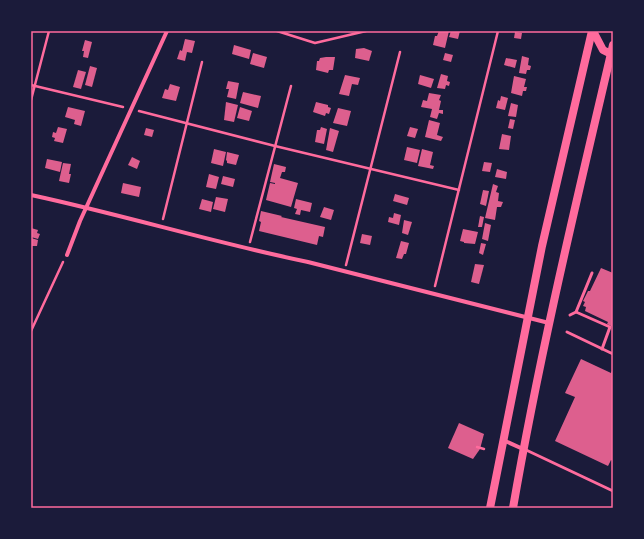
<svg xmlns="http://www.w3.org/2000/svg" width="644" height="539" font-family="'Golos Text',sans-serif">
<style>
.building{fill:#dd5f8e}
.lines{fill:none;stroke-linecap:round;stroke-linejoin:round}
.path{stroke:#ff6b9d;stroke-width:2.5}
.service{stroke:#ff6b9d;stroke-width:3}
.minor{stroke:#ff6b9d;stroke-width:4}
.secondary{stroke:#ff6b9d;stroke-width:8}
.neatline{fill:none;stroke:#ff6b9d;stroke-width:1.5}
</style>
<rect width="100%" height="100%" fill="#1b1b3a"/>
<!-- building -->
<g class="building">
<polygon points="439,31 444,32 444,31 449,31 445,48 433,45 435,36 437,36"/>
<polygon points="451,31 460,31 458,39 449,37"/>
<polygon points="515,32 522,33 521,39 514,38"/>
<polygon points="185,39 195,41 192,53 187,52 185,61 177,59 180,50 182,51"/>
<polygon points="85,40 92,42 88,58 83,57 84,51 82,51"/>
<polygon points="234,45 251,50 249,59 232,54"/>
<polygon points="364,48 372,51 369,61 355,58 356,49"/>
<polygon points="253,53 267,57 264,68 250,64"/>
<polygon points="445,53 453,55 451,62 443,60"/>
<polygon points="522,56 529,58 528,65 531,66 530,70 527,70 526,74 519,73"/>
<polygon points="326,57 335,57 333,70 329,70 328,73 316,70 317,61 319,61 320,58"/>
<polygon points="506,58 517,60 515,68 504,65"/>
<polygon points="90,66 97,68 92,87 85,85"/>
<polygon points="78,70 86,72 81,89 73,87"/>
<polygon points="441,74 448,76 447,81 450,82 449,86 446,85 445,89 437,88"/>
<polygon points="345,75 360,78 358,85 352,84 349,96 339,94"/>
<polygon points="420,75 434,79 431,88 418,84"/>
<polygon points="514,76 526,79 524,87 527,87 526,91 523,91 522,96 511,93"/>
<polygon points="228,81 239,83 236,99 227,97 229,89 226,89"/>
<polygon points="170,84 180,87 176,101 162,98 165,89 168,90"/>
<polygon points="243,92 261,96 258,108 240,103"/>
<polygon points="429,93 441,95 439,100 441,101 439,110 443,110 443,114 439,113 437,119 430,117 432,109 421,107 423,100 427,101"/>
<polygon points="501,96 508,98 505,110 496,108 498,100 500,101"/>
<polygon points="226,102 238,105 234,122 224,120"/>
<polygon points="316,102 328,105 328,107 331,108 329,114 326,113 325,116 313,112"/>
<polygon points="511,103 518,105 516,117 508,116"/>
<polygon points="68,107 85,111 81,126 74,124 75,120 65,117"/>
<polygon points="240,107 252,111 249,121 237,118"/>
<polygon points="338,108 351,111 347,126 333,123"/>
<polygon points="510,119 515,120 513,129 508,128"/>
<polygon points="429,120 440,123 437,135 443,137 441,141 425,137"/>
<polygon points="58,127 67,129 63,143 54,141 55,138 52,137 53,132 56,133"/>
<polygon points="321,127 327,129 324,144 315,142 317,130 320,130"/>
<polygon points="410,127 418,129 415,138 407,136"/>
<polygon points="146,128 154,130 152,137 144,135"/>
<polygon points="330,128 339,131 333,152 326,150"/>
<polygon points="502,134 511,136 509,150 499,149"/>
<polygon points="407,147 420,150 417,163 404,160"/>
<polygon points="214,149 226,152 223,166 211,163"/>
<polygon points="422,149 433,152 430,165 434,166 433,169 418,166"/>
<polygon points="227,152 239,155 236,165 227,163 227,161 226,160"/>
<polygon points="132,157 140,161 137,169 128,165"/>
<polygon points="47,159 62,162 60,172 45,168"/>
<polygon points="484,162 492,163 490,172 482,171"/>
<polygon points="63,163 71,164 69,174 71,174 69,183 59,181"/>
<polygon points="274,164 286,167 285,172 282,172 280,178 298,183 291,207 266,200 270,183 275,184 275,183 270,182"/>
<polygon points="497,169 507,172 506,179 495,177"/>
<polygon points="209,174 219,177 216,189 206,187"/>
<polygon points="223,176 235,179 233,187 221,184"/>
<polygon points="123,183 141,187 139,197 121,193"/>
<polygon points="493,184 498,186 496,192 499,193 498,201 503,202 501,207 497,207 495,220 485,218"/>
<polygon points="483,190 489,191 486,206 480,204"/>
<polygon points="395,194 409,198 407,205 393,201"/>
<polygon points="216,197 228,199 225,212 213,209"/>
<polygon points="202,199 213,202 211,212 199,209"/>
<polygon points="296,199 312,203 310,212 301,210 300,215 295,214 297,209 294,208"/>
<polygon points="324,207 334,210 331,220 320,217"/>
<polygon points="261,211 282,216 281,217 325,227 323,237 319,236 317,245 259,231 261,222 259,221"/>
<polygon points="394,213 401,215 399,225 388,222 389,217 393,218"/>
<polygon points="480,216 484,217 482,227 478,227"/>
<polygon points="404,220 412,222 408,235 402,233"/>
<polygon points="485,223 491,225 488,241 482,239"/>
<polygon points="31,228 38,230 37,233 40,234 38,239 31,237"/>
<polygon points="463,229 478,232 475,244 464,243 464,242 460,241"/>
<polygon points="362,234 372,236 370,245 360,243"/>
<polygon points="31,238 38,240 37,246 31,246"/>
<polygon points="401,241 409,243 406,254 404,254 402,259 396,258"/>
<polygon points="481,243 486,244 483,255 479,253"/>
<polygon points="475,264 484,265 479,284 471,282"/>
<polygon points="601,268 613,273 613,327 607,324 608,322 585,311 586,307 583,306 585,302 583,301 588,291 590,291"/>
<polygon points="581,359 611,373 613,369 613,461 611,460 608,466 555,441 575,397 565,393"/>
<polygon points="459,423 484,434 480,449 473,459 448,448"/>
</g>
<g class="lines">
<!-- path -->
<g class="path">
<polyline points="277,31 315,43 366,31"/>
<polyline points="31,85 123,107"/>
<polyline points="31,100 49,31"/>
<polyline points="139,111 275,146 459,190"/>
<polyline points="163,219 202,62"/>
<polyline points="250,242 291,86"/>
<polyline points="346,265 400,52"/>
<polyline points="435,286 498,31"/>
<polyline points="31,331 63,262"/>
<polyline points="477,447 484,449"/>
</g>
<!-- service -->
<g class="service">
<polyline points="576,312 610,327 602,349"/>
<polyline points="570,315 576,312 592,273"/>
<polyline points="567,332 613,354"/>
<polyline points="524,449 613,491"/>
</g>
<!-- minor -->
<g class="minor">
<path d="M31,195C124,215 215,243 308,262L549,323"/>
<polyline points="67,255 80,221 167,31"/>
<polyline points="503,440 523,449"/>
</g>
<!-- secondary -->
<g class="secondary">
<polyline points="593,31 603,50 611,54"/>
<polyline points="490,508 542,246 592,31"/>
<path d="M513,508C540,352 577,199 613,45"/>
</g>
</g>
<!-- border -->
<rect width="644" height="539" fill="none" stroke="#1b1b3a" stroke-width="64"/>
<rect x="32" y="32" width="580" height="475" class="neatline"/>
</svg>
